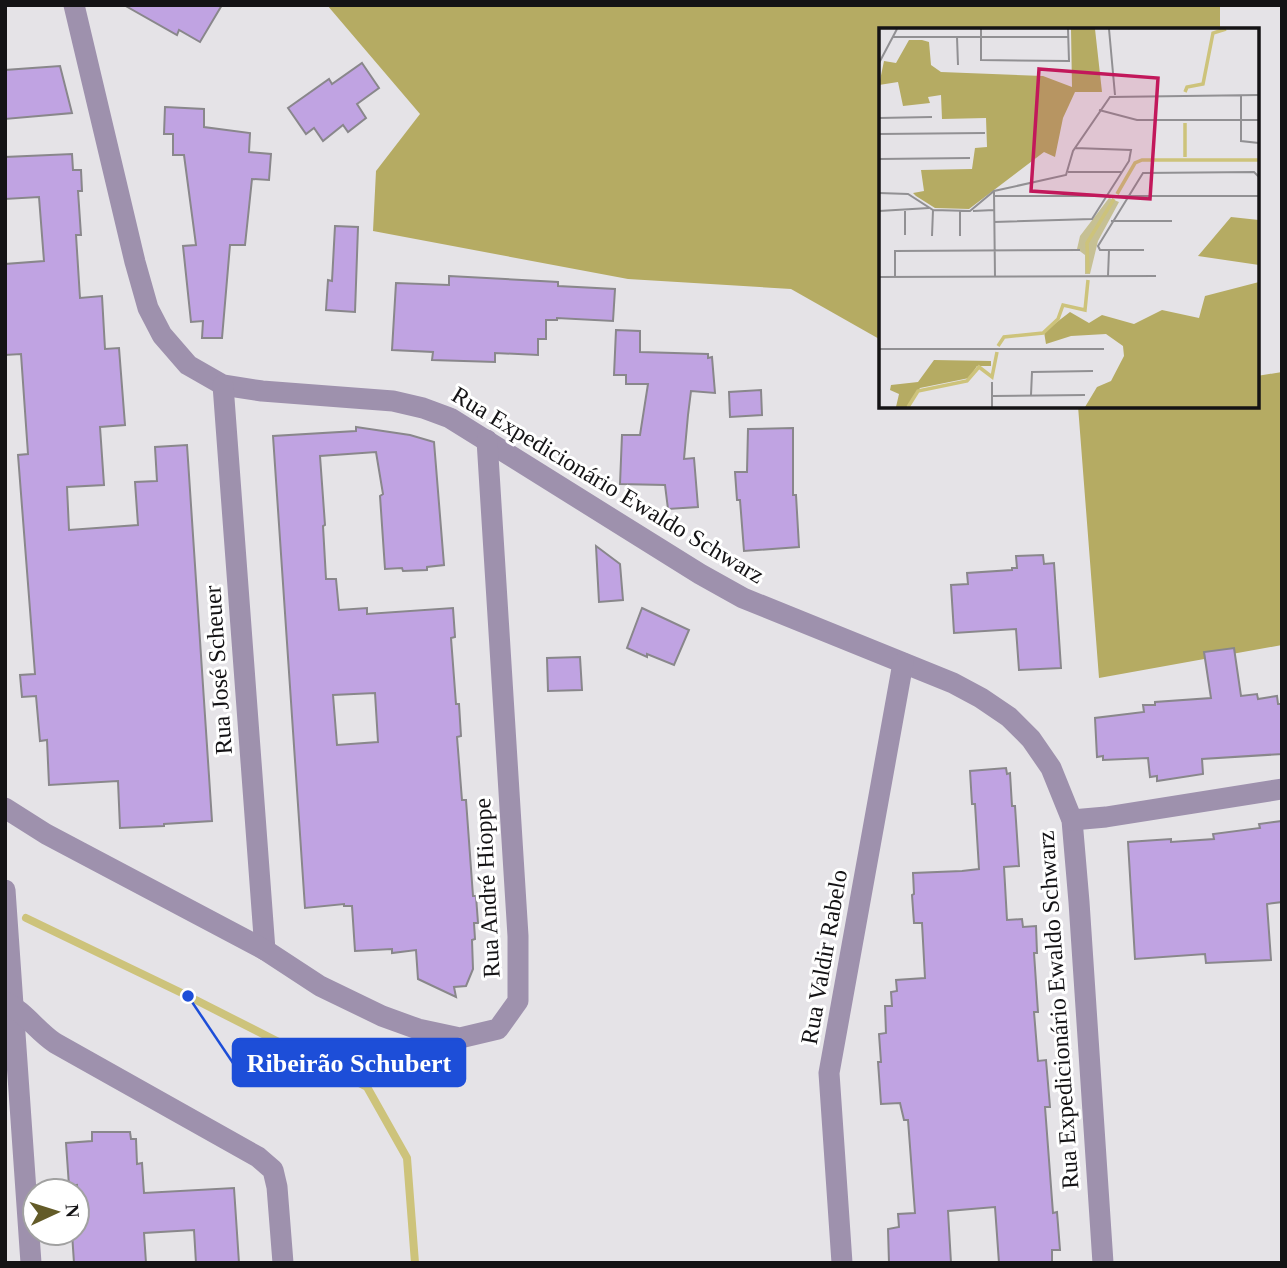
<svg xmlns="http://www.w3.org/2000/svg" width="1287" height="1268" font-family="Georgia,serif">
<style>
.forest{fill:#b5ab63}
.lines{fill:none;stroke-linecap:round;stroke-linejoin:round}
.stream{stroke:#cdc37b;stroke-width:8}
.building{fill:#c0a3e2;stroke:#89878b;stroke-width:2;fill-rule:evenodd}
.minor{stroke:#9e91ad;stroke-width:21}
.labels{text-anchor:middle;stroke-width:6;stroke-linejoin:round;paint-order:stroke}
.street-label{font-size:24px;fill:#141315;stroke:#fff}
.inset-river{fill:none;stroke:#cdc37b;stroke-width:3.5}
.inset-road{fill:none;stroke:#919093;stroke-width:2}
.view{fill:#c2185b;fill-opacity:0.15;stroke:#c2185b;stroke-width:3.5}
.inset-edge{fill:none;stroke:#141315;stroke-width:3.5}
.leader{fill:none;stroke:#1d4ed8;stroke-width:2.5}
.callout-dot{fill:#1d4ed8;stroke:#fff;stroke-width:2.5}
.callout{fill:#1d4ed8;stroke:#1d4ed8;stroke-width:2.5}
.callout-label{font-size:26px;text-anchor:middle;font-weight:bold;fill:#fff}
</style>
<rect width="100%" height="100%" fill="#e5e3e7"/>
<!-- forest -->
<g class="forest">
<polygon points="327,5 1220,5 1220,30 881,30 881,340 791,289 628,279 373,231 376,171 420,114"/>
<polygon points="1282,372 1282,645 1099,678 1078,406 1257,406 1257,376"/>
</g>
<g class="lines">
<!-- stream -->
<polyline class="stream" points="26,918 188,996 367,1087 407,1158 415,1263"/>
</g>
<!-- building -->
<g class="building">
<polygon points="124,5 222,5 200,42 179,30 177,35"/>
<polygon points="362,63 379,88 357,104 366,118 348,132 343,125 323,141 314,128 306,134 288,108 329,79 332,84"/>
<polygon points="60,66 72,113 5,119 5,70"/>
<polygon points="165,107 204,109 204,127 250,133 249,152 271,154 269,180 252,179 245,245 230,245 222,338 202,338 203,321 191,322 183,246 196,245 184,155 173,155 173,134 164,134"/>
<polygon points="72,154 73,170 81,170 82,191 78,191 81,235 76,235 80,298 102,296 105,349 119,348 125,425 100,427 104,485 67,487 69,530 138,525 135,482 157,481 155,447 187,445 212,821 164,824 164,826 120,828 118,781 49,785 47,740 40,741 36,696 22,697 20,675 35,674 18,455 28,454 21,354 5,355 5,264 44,261 39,197 5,199 5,157"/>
<polygon points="335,226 358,227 355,312 326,310 328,280 332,281"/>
<polygon points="449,276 558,282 558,286 615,289 613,321 557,318 557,320 546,320 546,339 538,339 538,355 495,353 495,362 432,360 433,352 392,350 396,283 449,285"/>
<polygon points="616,330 640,331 640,352 708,354 708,358 712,357 715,393 691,391 688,415 684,459 694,458 698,507 668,509 665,485 620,484 622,435 640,435 648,384 626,384 626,375 614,375"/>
<polygon points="761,390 762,415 730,417 729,392"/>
<path d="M356,427L410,435L434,442L444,565L427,567V570L403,571L402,568L385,569L380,496L383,494L376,452L320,456L325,525L323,526L326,579H336L339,610L367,608V614L453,608L455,637L451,638L456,704H459L461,736L457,737L462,800H466L473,896H476L478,923H474L475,939L472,940L473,969L466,986L454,987L456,997L418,979L416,950L392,953V949L355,951L352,906H344V904L305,908L273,436L356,431ZM375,693L378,742L337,745L333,695Z"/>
<polygon points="793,428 793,495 796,495 799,547 744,551 740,500 737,500 735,472 747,472 748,429"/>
<polygon points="596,546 620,564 623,600 599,602"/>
<polygon points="1043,555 1044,564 1054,563 1061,668 1019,670 1016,629 954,633 951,585 968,584 967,573 1012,570 1012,568 1017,568 1016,556"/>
<polygon points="642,608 689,630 674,665 647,654 647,657 627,648"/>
<polygon points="1234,648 1241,696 1257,694 1258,699 1277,696 1278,704 1282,704 1282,754 1202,759 1203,774 1157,781 1157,776 1150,777 1148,758 1103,760 1103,756 1097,757 1095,718 1144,712 1143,705 1155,705 1155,702 1211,698 1204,652"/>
<polygon points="580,657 582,690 548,691 547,658"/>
<polygon points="1006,768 1007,774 1010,773 1012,806 1015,806 1019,866 1004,867 1007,920 1022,919 1023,927 1036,926 1037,953 1034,953 1038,1012 1034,1012 1038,1061 1046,1060 1050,1107 1045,1107 1053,1213 1057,1212 1060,1250 1052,1250 1052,1263 999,1263 995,1207 948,1211 951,1263 889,1263 888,1229 899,1227 898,1214 915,1213 908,1120 904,1120 900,1103 881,1104 878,1062 881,1062 879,1034 886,1033 885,1006 892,1006 891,992 897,991 896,980 925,978 922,923 914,923 912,895 914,894 913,873 962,871 979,869 975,804 972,804 970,771"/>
<polygon points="1282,821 1282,902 1267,904 1271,960 1206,963 1205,954 1135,959 1128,842 1171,839 1171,842 1214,839 1213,834 1260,828 1259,824"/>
<polygon points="92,1132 130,1132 131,1139 136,1139 137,1164 142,1163 144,1193 234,1188 239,1263 196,1263 194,1230 144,1233 146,1263 74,1263 72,1233 77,1233 77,1185 69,1186 66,1143 92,1141"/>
</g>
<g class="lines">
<!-- minor -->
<g class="minor">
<polyline points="74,5 135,262 148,308 162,335 188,365 223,385 262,391 393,401 423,408 450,418 700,574 743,598 953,683 981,698 1009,717 1031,739 1051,768 1072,820 1079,902 1103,1263"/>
<polyline points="223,385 265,950"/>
<polyline points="5,808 46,834 265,950 320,986 382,1016 418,1029 460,1038 498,1029 518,1001 518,936 487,440"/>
<polyline points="1072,820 1106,817 1282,789"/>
<polyline points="5,890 31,1263"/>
<path d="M5,1002C24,1011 37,1031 55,1043L258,1157L273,1170L277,1187L283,1263"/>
<polyline points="842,1263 829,1073 903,663"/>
</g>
</g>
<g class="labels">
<!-- street labels -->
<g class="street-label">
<text transform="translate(608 485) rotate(31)" y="8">Rua Expedicionário Ewaldo Schwarz</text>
<text transform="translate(218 670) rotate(-94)" y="8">Rua José Scheuer</text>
<text transform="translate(487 888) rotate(-93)" y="8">Rua André Hioppe</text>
<text transform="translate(824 957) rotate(-80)" y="8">Rua Valdir Rabelo</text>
<text transform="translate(1058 1010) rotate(-94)" y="8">Rua Expedicionário Ewaldo Schwarz</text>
</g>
</g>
<!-- overview -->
<g transform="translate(879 28)">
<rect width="380" height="380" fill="#e5e3e7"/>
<path d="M230,170L240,174L219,213L211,246H206V227L198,221L201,208Z" fill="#c6c094"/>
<path d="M192,1H216L223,64H196L184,90L176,129L165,124L90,181L56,180L37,168L34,165L45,163L42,142L93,141L96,120L108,119L107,90L63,91L62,67L49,69L51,75L24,78L19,54L0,57L5,33L17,35L30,12H43L50,14L52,37L62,44L164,48L193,59ZM352,189L380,192V237L319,228ZM380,254V379H206L218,359L232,353L245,328L244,318L227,306L192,308L167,316L165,304L191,284L210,295L223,287L255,296L283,282L320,290L326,268ZM55,332L112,333V338H98L90,350L41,360L28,379H17L20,366L11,362L12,357L39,354Z" fill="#b5ab63"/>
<path class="inset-river" d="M306,64L308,59L324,56L334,5L347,1M306,95V129M238,166L256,135L263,132H380M209,245L208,215L235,171M119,318L125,309L164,305L179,291L184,277L206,282L209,252M29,379L39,363L88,353L100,339L113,349L118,324"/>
<path class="inset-road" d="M102,1V32L190,33L189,1M230,1L236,67M14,9H189M78,9L79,37M0,35L18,1M362,67V113L380,115M220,82L258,92H380M0,90L53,89M0,106L106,105M0,131L91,130M189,144H243M115,164L116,249M0,165L29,166L54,182L91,183L115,163L187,147L194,123L231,69L380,67M115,168H380M0,183L50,180M26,183V207M94,183L115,182M232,193H293M115,194L213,191L250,133L252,122L196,120M53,208L54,182M81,208V183M265,222H221L219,218L264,145L375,144L380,149M229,248L230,222M0,249L277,248M16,249V223L201,222M0,321H225M113,354V379M152,367L153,344L214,343M114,368L206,367"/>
<path class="view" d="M160,41L279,50L271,171L152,163Z"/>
<rect width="380" height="380" class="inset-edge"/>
</g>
<!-- callouts -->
<path class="leader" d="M188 996L233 1063"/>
<circle class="callout-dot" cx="188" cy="996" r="7"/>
<rect class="callout" x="233" y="1039" width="232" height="47" rx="7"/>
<g class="callout-label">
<text x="349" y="1072">Ribeirão Schubert</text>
</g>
<!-- border -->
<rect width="1287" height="1268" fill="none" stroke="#141315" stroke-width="14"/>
<!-- north arrow -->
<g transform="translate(56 1212) rotate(86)"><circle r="33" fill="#ffffff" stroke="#a1a1a1" stroke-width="2"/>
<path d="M0-5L12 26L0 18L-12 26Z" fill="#635b28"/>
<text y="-10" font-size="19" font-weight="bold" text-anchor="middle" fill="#141315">N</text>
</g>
</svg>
